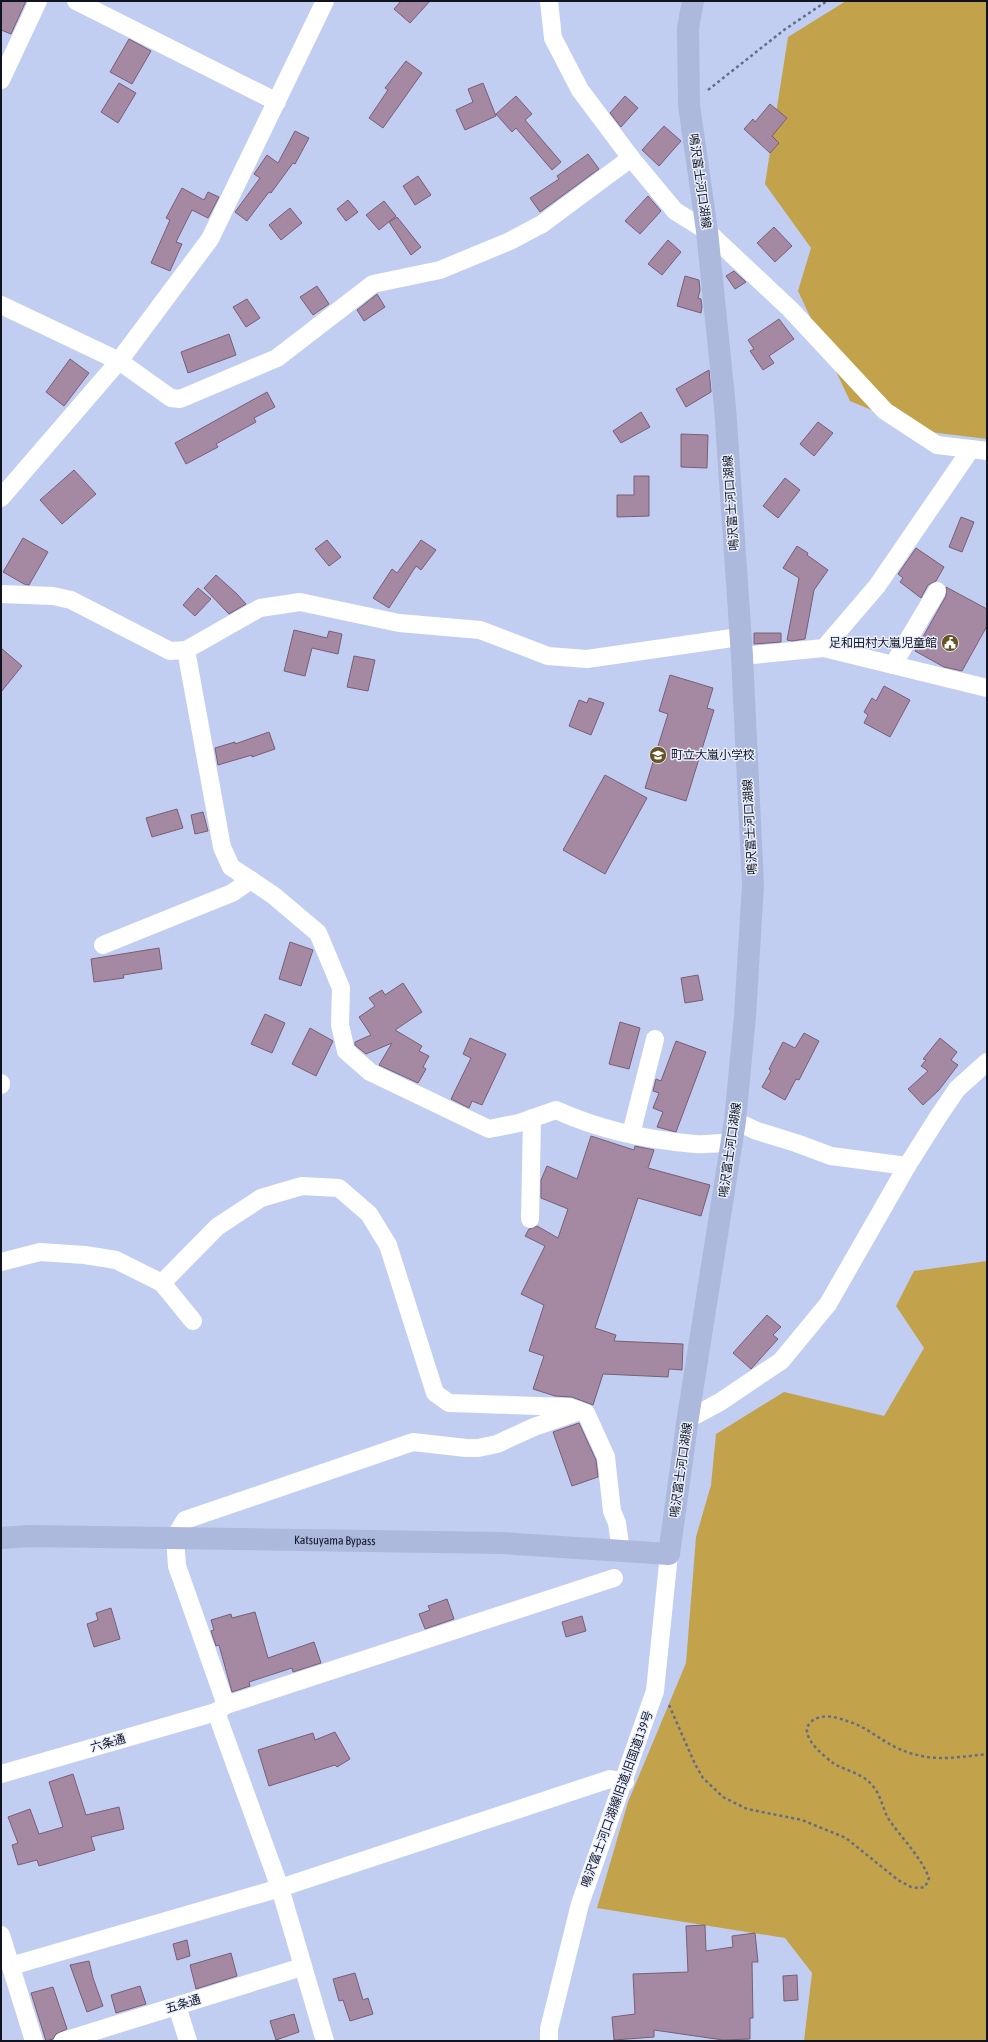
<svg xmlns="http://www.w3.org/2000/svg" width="988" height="2042" font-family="'Asap Condensed','Noto Sans JP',sans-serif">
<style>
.green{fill:#c2a24a}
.building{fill:#a588a2;stroke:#795e77}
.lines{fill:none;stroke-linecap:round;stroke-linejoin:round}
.path{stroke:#656d84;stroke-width:2.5;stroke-dasharray:3 3;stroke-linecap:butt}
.minor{stroke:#fff;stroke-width:18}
.major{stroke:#acb8dc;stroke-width:22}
.labels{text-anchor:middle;stroke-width:3;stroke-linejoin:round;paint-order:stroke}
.street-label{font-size:12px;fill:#101420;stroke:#eaeffe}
.poi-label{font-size:12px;fill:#101420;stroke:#eaeffe;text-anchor:end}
</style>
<rect width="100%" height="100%" fill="#c1cef1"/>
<!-- green -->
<g class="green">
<polygon points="846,1 987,1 987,439 922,431 850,401 798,291 811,248 765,184 788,37"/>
<polygon points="987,1261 987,2041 804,2041 812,1973 785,1938 597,1908 628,1802 686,1663 696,1537 711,1485 716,1434 784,1392 884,1416 924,1348 896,1306 914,1271"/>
</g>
<!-- building -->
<g class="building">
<polygon points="1,1 26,1 11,34 1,30"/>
<polygon points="401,1 430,1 410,23 394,9"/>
<polygon points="129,39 151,51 132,84 110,72"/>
<polygon points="406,61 422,73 383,128 369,118 388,90 385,88"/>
<polygon points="119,83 136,93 118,123 101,112"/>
<polygon points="483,83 496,116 465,130 456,110 473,102 468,89"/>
<polygon points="516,96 532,114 525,120 561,162 552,170 516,128 512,132 496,114"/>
<polygon points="625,96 638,108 621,127 610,113"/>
<polygon points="770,104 787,118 772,136 779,143 770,153 744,129 753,119 755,122"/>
<polygon points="664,126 681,141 659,166 642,150"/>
<polygon points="295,131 309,138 295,164 293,163 271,193 269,192 247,221 235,212 260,178 254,174 267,155 278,163"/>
<polygon points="588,154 599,169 540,212 530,198 559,179 557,176"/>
<polygon points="418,176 431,195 415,205 403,186"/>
<polygon points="182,188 204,200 208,192 219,197 208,218 192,210 176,242 182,244 170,271 151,263 170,220 166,218"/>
<polygon points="648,196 661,211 640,234 625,221"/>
<polygon points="348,200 358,212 346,221 337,209"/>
<polygon points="384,201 396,216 379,230 366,215"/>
<polygon points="290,208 302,223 281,240 269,225"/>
<polygon points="397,217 421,247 411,255 389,222"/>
<polygon points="774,227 792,246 775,262 757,243"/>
<polygon points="668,240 681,252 662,275 648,264"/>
<polygon points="734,271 746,282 735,289 726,276"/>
<polygon points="685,276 699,280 700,290 698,298 701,299 702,307 701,313 677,306"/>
<polygon points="317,286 329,304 313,315 300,297"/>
<polygon points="377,294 385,307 364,321 357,310"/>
<polygon points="247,299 260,318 246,327 233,307"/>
<polygon points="779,319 794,339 769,356 774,363 763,370 750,351 754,349 748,340"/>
<polygon points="229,334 236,355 188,373 181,352"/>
<polygon points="70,359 89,373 64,406 46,392"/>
<polygon points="709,370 711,392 686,407 676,389"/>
<polygon points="267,392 275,407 254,418 256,422 216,444 218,447 186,464 175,443"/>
<polygon points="641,412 650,427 621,443 613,431"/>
<polygon points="818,422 833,433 814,456 800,444"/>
<polygon points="681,434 708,435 707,468 681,467"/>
<polygon points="74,470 96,494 62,524 40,500"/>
<polygon points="634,476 649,476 649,516 617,517 617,495 634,495"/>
<polygon points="785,478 800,490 778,518 763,506"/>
<polygon points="961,517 974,522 962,552 949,547"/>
<polygon points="23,538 48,552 29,585 24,584 3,572"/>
<polygon points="327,540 341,557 329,566 315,549"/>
<polygon points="421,540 436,550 421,570 416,566 389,608 373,598 392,569 397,573"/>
<polygon points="797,546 808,553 807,555 828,570 814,590 805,639 792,641 787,640 799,578 783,568"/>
<polygon points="916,548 944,567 936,581 928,585 921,598 900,582 903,578 898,574"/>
<polygon points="216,575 237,594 246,604 229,614 204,588"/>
<polygon points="946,587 987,609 987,626 962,671 944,667 915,651 946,596"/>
<polygon points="198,588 211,599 195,616 183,605"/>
<polygon points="294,630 327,638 329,631 342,634 338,654 312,648 305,676 284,671"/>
<polygon points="754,633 781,633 781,642 754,644"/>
<polygon points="1,648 22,666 1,692"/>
<polygon points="354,656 375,660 368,691 347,687"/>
<polygon points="670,675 713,688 707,708 714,710 686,801 645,788 668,714 659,711"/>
<polygon points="884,686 910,700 890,737 864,723 868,715 864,712 872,698 876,701"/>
<polygon points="589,698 604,703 591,735 569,726 579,700 587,703"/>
<polygon points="269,732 275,749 252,757 252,755 218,765 215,748 235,742 235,744"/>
<polygon points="605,775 647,798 605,874 563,850"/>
<polygon points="177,809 183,828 152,837 146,818"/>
<polygon points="203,812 208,831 195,834 191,815"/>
<polygon points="290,942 313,950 301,986 279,979"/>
<polygon points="159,948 162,969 123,975 124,978 94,982 91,959"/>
<polygon points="698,975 703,1000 685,1003 681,978"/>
<polygon points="403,983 422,1012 395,1030 422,1046 419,1051 429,1056 423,1067 426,1069 418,1083 379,1065 392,1043 366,1054 355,1045 355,1042 371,1035 359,1017 375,1006 369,998 382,990 385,995"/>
<polygon points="265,1014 285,1023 272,1053 251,1044"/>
<polygon points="620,1022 640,1028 629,1069 609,1064"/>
<polygon points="310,1028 333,1041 316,1076 292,1064"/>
<polygon points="804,1033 819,1041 799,1080 796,1079 785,1100 762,1087 771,1071 769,1069 783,1042 795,1048"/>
<polygon points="470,1038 506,1054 482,1105 472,1101 469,1108 451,1099 471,1058 463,1054"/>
<polygon points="940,1038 957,1052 951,1060 958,1065 939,1090 923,1105 908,1089 928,1071 921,1066 926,1060 923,1059"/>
<polygon points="676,1041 706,1052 676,1132 657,1127 663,1112 653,1108 659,1093 653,1091 656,1079 661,1081"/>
<polygon points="591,1136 634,1150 635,1146 654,1150 648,1168 710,1185 701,1216 638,1198 595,1328 616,1335 614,1341 683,1344 682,1370 669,1369 668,1377 603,1374 593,1405 572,1397 555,1396 533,1389 544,1356 529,1351 544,1305 521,1294 545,1246 525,1236 529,1229 537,1226 558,1238 568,1209 541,1198 541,1180 547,1166 577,1179"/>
<polygon points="767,1315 781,1327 773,1335 778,1339 751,1369 733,1353"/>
<polygon points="579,1423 596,1460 598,1477 572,1486 553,1432"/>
<polygon points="447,1599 454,1619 425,1629 419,1614 430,1610 428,1606"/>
<polygon points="111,1608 120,1639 94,1647 87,1624 98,1620 96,1613"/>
<polygon points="255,1612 268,1658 314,1642 321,1663 293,1672 292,1668 249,1682 250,1686 232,1692 219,1645 216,1646 211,1631 214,1630 211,1620 231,1614 232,1618"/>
<polygon points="582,1616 586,1631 566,1637 562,1622"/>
<polygon points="335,1732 350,1759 337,1767 335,1765 269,1786 258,1750 313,1733 315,1740"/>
<polygon points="73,1774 86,1815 119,1807 124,1829 91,1837 95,1850 39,1866 37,1860 18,1865 12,1845 18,1843 8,1817 30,1809 39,1834 63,1827 49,1782"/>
<polygon points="705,1925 706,1951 733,1947 732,1936 755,1933 758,1962 752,1962 753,2018 750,2018 750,2039 723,2040 654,2030 654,2037 614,2040 612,2017 635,2014 633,1974 688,1972 686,1926"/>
<polygon points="187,1940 190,1956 177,1960 173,1944"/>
<polygon points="231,1953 237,1976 196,1989 190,1965"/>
<polygon points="89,1961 93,1978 103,2006 87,2012 70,1965"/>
<polygon points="355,1973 363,2000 368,1998 373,2014 350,2021 343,2000 339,2001 333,1979"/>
<polygon points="797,1975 798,2000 784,2001 783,1976"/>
<polygon points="140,1986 146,2004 116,2013 111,1995"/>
<polygon points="53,1987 67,2029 56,2034 53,2039 46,2041 31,1993"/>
<polygon points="294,2014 299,2032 276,2040 270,2021"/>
</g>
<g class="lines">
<!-- path -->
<g class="path">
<polyline points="708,90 784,30 827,1"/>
<path d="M669,1705L695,1764L703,1778L723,1797L747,1809L802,1820L846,1838L898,1880L911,1887L918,1888L925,1887L929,1878C920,1855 901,1838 888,1818C882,1807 881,1795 872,1785C862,1773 846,1771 833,1763C824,1756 805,1741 807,1728C809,1722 815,1718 821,1717C829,1715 839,1718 847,1721C865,1726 879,1739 895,1747C928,1763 952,1758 987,1754"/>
</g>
<!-- minor -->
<g class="minor">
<polyline points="76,1 277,102"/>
<polyline points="549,1 553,38 580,90 631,158 675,211 707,231 791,310 885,411 937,445 971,449"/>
<polyline points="1,80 38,1"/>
<polyline points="1,305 119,361 171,398 180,399 277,358 373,284 440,270 510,241 542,224 631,158"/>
<polyline points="1,498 119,361 210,239 325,1"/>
<polyline points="1,594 53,596 71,600 170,651 186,650 260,608 300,602 399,623 480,630 548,656 587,659 739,637"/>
<polyline points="824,648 987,688"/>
<path d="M186,650L222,847L231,867L273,895L318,933L341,988L340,1025L346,1051L370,1072L489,1129L519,1123L556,1110C600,1130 647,1140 695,1144C707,1145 720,1143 732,1142"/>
<polyline points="742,656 824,648 877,586 971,449 987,451"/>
<polyline points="893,665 937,591"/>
<polyline points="103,945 232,893 251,880"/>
<polyline points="1,1083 1,1085"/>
<polyline points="735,1121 757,1131 796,1143 831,1156 907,1166"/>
<polyline points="631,1134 655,1039"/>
<polyline points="530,1219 532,1118"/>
<polyline points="1,1262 40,1252 85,1255 116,1260 162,1283 193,1321"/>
<polyline points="162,1283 217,1227 261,1198 302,1186 339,1188 369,1214 388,1245 435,1393 449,1403 569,1407 586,1413 606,1457 612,1511 617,1523 621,1551"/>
<polyline points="688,1417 694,1416 720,1402 781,1361 828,1304 907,1166 938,1117 957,1089 987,1062"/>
<polyline points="226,1705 177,1566 175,1537 185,1520 413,1442 466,1448 478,1448 497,1444 534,1427 580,1411"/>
<polyline points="216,1712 280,1888 325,2041"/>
<polyline points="1,1774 216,1712 226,1705 614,1578"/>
<polyline points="1,1935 34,2041"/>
<polyline points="11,1966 280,1888 610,1779 625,1782"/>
<polyline points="177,2006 188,2041"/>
<polyline points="63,2041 302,1967"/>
<polyline points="549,2041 549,2029 580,1904 655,1691 669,1554"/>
</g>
<!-- major -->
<path class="major" id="s1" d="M1,1538L29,1536L501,1543L669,1554L688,1417L735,1121L745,1016L753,885L742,656L725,407L707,231L689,105L688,28L693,1"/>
</g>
<!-- icons -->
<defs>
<symbol id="civic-disc" viewBox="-11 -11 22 22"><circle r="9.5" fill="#665422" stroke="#eaeffe"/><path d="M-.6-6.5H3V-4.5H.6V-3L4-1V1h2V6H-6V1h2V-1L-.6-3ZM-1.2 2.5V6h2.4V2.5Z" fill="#fff"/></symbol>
<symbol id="school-disc" viewBox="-11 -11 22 22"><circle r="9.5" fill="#665422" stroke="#eaeffe"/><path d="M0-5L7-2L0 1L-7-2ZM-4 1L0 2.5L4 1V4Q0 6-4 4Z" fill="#fff"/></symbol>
</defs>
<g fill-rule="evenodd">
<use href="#civic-disc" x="940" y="633" width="20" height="20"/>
<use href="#school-disc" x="648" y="745" width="20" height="20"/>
</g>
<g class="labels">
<!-- street labels -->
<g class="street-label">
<text transform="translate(700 181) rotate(82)" y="4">鳴沢富士河口湖線</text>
<text transform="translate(731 503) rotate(-94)" y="4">鳴沢富士河口湖線</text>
<text transform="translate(750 827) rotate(-93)" y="4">鳴沢富士河口湖線</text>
<text transform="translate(730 1150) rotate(-82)" y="4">鳴沢富士河口湖線</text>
<text transform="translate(681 1470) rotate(-82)" y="4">鳴沢富士河口湖線</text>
<text dy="4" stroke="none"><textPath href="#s1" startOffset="334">Katsuyama Bypass</textPath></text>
<text transform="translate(108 1743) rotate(-16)" y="4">六条通</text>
<text transform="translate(617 1799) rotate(-70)" y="4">鳴沢富士河口湖線旧道;旧国道139号</text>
<text transform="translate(183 2004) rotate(-17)" y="4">五条通</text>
</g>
<!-- poi labels -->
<g class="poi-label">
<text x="937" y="647">足和田村大嵐児童館</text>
<text x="671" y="759" text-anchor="start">町立大嵐小学校</text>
</g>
</g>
<!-- border -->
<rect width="988" height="2042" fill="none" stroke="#101420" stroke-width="4"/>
</svg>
